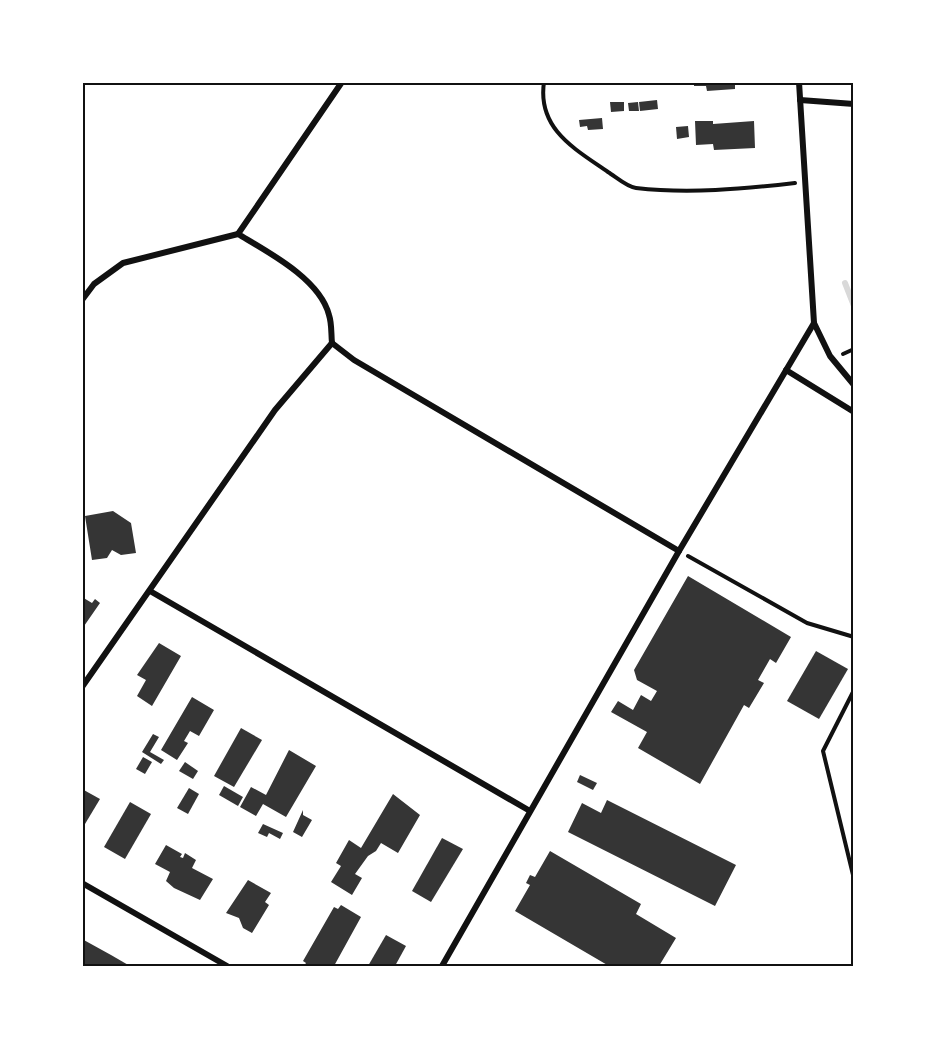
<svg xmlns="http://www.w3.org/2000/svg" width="936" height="1049" font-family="'Source Sans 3',sans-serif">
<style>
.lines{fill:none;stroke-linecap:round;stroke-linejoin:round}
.stream{stroke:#d9d9d9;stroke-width:6}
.building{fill:#353535}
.path{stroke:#111;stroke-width:4}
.minor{stroke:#111;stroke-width:6}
.neatline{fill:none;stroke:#111;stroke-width:2}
</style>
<rect width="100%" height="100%" fill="#fff"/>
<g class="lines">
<!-- stream -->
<polyline class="stream" points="845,283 854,306"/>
</g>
<!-- building -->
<g class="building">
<polygon points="694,82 735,82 735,89 707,91 706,86 694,86"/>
<polygon points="657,100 658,109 640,111 639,102"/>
<polygon points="610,102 624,102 624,111 611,112"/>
<polygon points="638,102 639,111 629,111 628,103"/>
<polygon points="602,118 603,129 588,130 587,126 580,127 579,120"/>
<polygon points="695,121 713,121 713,124 754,121 755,148 714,150 713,144 696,145"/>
<polygon points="688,126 689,137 677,139 676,127"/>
<polygon points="113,511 131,523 136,553 121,555 112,550 107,558 92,560 85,516"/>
<polygon points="688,576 791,637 776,663 770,659 758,680 764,683 749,708 744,705 700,784 638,748 647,732 611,712 618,701 633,710 641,695 651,701 657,691 637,680 634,670"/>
<polygon points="82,597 92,603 95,599 100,603 82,629"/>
<polygon points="159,643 181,656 152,706 137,696 146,680 137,675"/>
<polygon points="816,651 848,669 819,719 787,701"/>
<polygon points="192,697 214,710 199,736 190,731 184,741 188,743 177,760 161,750"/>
<polygon points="241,728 262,740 234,787 214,776"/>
<polygon points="153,734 159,737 150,752 164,760 161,764 142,752"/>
<polygon points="289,750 316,766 286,817 263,804 256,816 240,807 251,787 266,795"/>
<polygon points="143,757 152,762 145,774 136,769"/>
<polygon points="185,762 198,771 193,779 179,771"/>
<polygon points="580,775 597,783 593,790 577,782"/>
<polygon points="224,786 243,797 238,806 219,795"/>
<polygon points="189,788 199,794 188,814 177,808"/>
<polygon points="82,789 100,799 82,829"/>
<polygon points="393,794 420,815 398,853 381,843 376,851 368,856 355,874 362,878 352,895 331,882 341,866 336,863 349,840 361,848"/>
<polygon points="607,800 736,865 715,906 568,832 582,803 601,813"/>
<polygon points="130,802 151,814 125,859 104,847"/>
<polygon points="303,810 303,815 312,820 302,837 293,832"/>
<polygon points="263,824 283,833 280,839 269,833 267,837 258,833"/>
<polygon points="442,838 463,849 431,902 412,891"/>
<polygon points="166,845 182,854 180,857 183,858 185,853 196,860 192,868 213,879 200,900 174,888 166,881 170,872 155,864"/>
<polygon points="550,851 641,904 636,914 676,938 659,966 609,966 515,911 530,885 526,883 530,875 535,877"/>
<polygon points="248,880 271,893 265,902 269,905 252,933 243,928 239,918 226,913"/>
<polygon points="341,905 361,917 334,966 304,966 306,963 303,961 334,907 338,909"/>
<polygon points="386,935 406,946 395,966 368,966"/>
<polygon points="82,939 111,955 130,966 82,966"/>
</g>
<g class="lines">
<!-- path -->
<g class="path">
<path d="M544,82C537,129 575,149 608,172C616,177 627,187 636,188C688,194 743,189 795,183"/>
<polyline points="843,354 854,349"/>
<polyline points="688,556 807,623 854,637"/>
<polyline points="854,690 823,751 854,879"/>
</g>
<!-- minor -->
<g class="minor">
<polyline points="800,100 854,104"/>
<polyline points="82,300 94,284 123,263 238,234"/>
<polyline points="814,323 830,356 854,385"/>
<polyline points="332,343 354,360 679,551"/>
<path d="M332,343C331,334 332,324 329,315C320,279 268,252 238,234L342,82"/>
<polyline points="786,370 854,412"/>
<polyline points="150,591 530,811"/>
<polyline points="82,687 275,410 332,343"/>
<polyline points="82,883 227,966"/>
<polyline points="442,966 679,551 814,323 799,82"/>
</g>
</g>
<!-- border -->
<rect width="936" height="1049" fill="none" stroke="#ffffff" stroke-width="168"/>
<rect x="84" y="84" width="768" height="881" class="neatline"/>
</svg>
